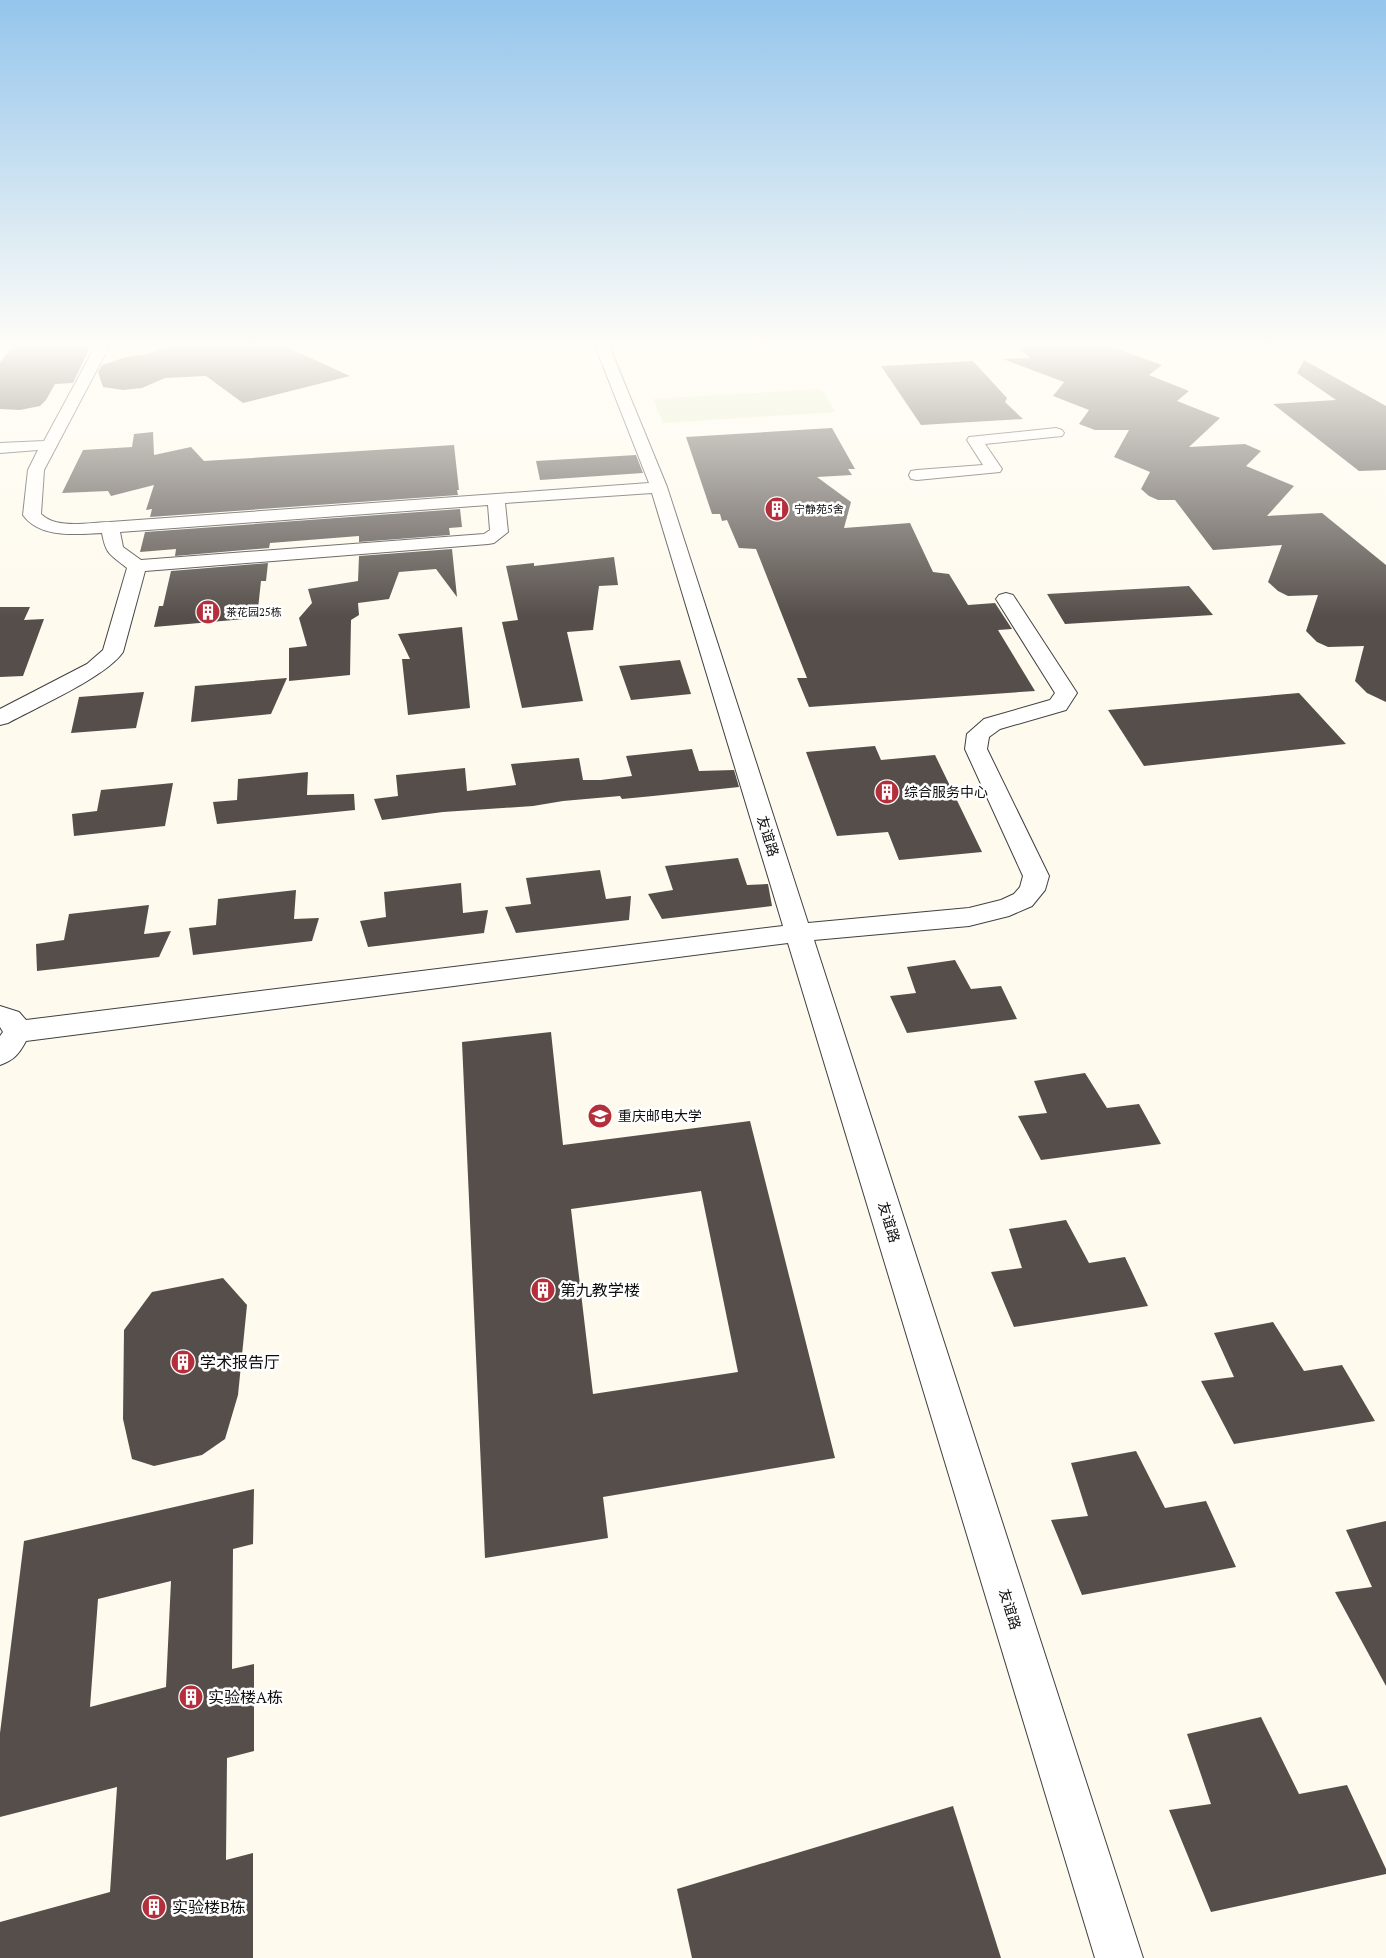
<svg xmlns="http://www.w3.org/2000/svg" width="1386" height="1958" font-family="'PT Serif','Noto Sans SC',serif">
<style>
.pitch{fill:#e4eecb}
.building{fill:#554e4a;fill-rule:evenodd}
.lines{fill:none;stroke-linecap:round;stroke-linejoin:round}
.street-casing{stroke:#404040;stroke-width:2}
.street{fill:#fff;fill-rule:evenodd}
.labels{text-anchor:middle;stroke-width:5;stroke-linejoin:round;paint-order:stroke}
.far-poi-label{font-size:11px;fill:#0d0d0d;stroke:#fff;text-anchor:start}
.poi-label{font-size:14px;fill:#0d0d0d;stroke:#fff;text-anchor:start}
.street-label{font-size:14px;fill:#0d0d0d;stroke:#fff}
.near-poi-label{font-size:16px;fill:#0d0d0d;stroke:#fff;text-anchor:start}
</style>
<rect width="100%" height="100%" fill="#fefaee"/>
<!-- pitch -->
<polygon class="pitch" points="821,389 836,412 663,423 653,399"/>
<!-- building -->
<g class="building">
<polygon points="15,343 92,343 73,383 55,384 46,400 40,406 20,410 0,409 0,362"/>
<polygon points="177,343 280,344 350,376 243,403 206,376 165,378 142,388 123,390 103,387 98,372 102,365 126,357 147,354"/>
<polygon points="1013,343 1102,343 1162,365 1149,375 1189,391 1177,401 1220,418 1189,447 1245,444 1261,451 1246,466 1294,486 1267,516 1322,513 1386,565 1386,702 1367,693 1355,681 1364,646 1328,647 1317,642 1306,631 1318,595 1288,596 1278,591 1268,582 1282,545 1213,550 1175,500 1158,500 1149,496 1141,489 1150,472 1114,457 1129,430 1095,430 1079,424 1089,410 1053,396 1064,382 1003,359 1030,358"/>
<polygon points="1304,360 1386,406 1386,470 1359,471 1273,404 1336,400 1297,373"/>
<polygon points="973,361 1007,398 1005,402 1023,419 921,425 881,366"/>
<polygon points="832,428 855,469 848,469 852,475 817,477 851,502 844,528 910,523 933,572 949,574 968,605 995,603 1012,629 998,630 1035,691 809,707 797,678 807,678 756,549 739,548 727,520 722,521 720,514 712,514 686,437"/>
<polygon points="153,432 154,455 191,447 204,461 454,445 459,490 457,490 458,495 150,517 152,509 146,510 154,485 111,496 108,491 62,493 83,450 132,447 134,434"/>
<polygon points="636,455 643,473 540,480 536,461"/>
<polygon points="460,509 462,527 449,528 450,535 359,542 359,536 270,543 269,548 175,556 176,549 140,552 145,532"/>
<polygon points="452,549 457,597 436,569 399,572 389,599 358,603 359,615 351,620 350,675 289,681 289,648 307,646 299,618 312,603 308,589 358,581 359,556"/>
<polygon points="614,557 618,585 599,586 593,630 567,632 583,701 522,708 502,622 518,620 506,566 534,563 534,566"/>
<polygon points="268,563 266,581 261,581 257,618 154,627 159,606 163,606 171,571"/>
<polygon points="1189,586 1213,615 1065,624 1047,594"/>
<polygon points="0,607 30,607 24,620 44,619 23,676 0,677"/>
<polygon points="462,627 470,708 408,715 402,659 410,659 398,634"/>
<polygon points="680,660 691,694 631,700 619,666"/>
<polygon points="287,678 271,714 191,722 195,686"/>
<polygon points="144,692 136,728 71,733 79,697"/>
<polygon points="1299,693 1346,744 1144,766 1108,710"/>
<polygon points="875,746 881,760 935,755 982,852 899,860 888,832 837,836 806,752"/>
<polygon points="692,749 699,771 734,770 739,787 653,796 622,799 620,796 563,801 533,806 443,812 382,820 374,799 398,796 396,775 465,768 467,791 516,785 511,764 579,758 583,780 601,780 632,776 626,756"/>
<polygon points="308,772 307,795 354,794 355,810 217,824 213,802 237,800 238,779"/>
<polygon points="173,783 165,826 74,836 72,814 97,811 101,790"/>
<polygon points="738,858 747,885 768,884 772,906 662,919 648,894 673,890 665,866"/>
<polygon points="600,870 606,899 631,896 629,920 516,933 505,907 531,904 526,878"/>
<polygon points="461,883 463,913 488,910 484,933 368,947 360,921 386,917 384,892"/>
<polygon points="296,890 294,919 319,918 312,941 193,955 189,928 216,925 218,899"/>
<polygon points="149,905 144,934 171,931 159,957 37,971 36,944 64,940 69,914"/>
<polygon points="955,960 971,989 1001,986 1017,1019 907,1033 890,996 916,993 907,967"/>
<path d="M551,1032L563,1145L750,1121L835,1458L603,1497L608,1538L485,1558L462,1042ZM701,1191L738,1372L593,1394L571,1209Z"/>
<polygon points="1085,1073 1107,1108 1139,1104 1161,1144 1041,1160 1018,1116 1047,1113 1034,1081"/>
<polygon points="1066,1220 1089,1263 1125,1257 1148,1306 1014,1327 991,1272 1022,1268 1009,1229"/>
<polygon points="223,1278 247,1305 238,1395 225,1439 202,1455 154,1466 132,1459 123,1419 124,1330 152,1292"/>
<polygon points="1273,1322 1304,1371 1342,1365 1375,1421 1234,1444 1201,1381 1234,1377 1214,1333"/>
<polygon points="1136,1451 1165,1508 1206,1501 1236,1567 1082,1595 1051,1520 1088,1516 1071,1463"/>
<path d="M254,1489L253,1544L233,1549L232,1669L254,1664V1751L227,1758L226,1860L253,1853V1958H0V1922L110,1892L117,1787L0,1817V1733L24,1541ZM171,1581L166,1687L90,1707L98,1599Z"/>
<polygon points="1386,1521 1386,1686 1335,1592 1372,1587 1346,1530"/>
<polygon points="1261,1717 1299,1794 1347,1785 1386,1869 1386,1874 1211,1912 1169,1810 1211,1804 1187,1734"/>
<polygon points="953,1806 1001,1958 692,1958 677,1889"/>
</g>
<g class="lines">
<defs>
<g id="street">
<path d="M97,343H111L44,470L41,514C57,530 90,522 110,522L649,483L594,343H608L667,487L808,923L969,908L1001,900L1014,894L1020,887L1023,876L965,749L967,734L984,719L1050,700L1055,693L996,599L999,595L1006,593L1013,595L1077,693L1066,710L1000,729L989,737L987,749L1049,876L1045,890L1032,906L1009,916L969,926L814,940L1143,1958H1095L788,943L26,1041C19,1054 14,1060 0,1065V1036L3,1032L0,1027V1006L19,1012L26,1020L783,926L652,493L505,503L508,532L494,543L488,544L145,571L123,652C106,677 37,707 8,723L0,725V709L87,664L103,650L127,568C110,554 106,555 102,533C77,534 40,539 23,515L28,470L38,450L0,453V443L44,441ZM488,505L490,530L484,534L141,560L123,547L120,532Z"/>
<polygon points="1056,428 1062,430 1064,433 1062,436 985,444 1002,469 1000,472 917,480 911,479 909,475 911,471 917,470 983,465 967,440 969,437"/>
</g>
</defs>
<!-- street casing -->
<use href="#street" class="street-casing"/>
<!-- street -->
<use href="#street" class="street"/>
</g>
<!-- sky -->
<linearGradient id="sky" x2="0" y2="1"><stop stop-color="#94c5ec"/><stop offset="0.56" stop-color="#fffdf7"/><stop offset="1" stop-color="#fffdf7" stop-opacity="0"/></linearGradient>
<rect width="1386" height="617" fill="url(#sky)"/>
<!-- icons -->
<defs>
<symbol id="building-disc" viewBox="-11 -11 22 22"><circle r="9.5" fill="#b42f3c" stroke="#fff"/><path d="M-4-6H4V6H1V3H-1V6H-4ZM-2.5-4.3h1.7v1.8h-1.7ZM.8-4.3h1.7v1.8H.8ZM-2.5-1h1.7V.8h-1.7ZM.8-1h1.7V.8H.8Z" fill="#fff"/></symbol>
<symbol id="university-disc" viewBox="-11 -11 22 22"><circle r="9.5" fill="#b42f3c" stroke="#fff"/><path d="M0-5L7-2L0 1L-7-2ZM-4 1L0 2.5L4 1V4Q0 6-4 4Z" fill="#fff"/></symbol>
</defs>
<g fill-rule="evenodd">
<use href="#building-disc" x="763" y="495" width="28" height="28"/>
<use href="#building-disc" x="194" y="598" width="28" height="28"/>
<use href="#building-disc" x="873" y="778" width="28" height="28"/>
<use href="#university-disc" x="586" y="1102" width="28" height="28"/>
<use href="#building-disc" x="529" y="1276" width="28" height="28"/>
<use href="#building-disc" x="169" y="1348" width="28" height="28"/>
<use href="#building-disc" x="177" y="1683" width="28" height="28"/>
<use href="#building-disc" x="140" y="1893" width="28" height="28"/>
</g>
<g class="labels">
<!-- far-poi labels -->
<g class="far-poi-label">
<text x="794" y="513">宁静苑5舍</text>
<text x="226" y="616">茶花园25栋</text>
</g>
<!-- poi labels -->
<g class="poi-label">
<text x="904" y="797">综合服务中心</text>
<text x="618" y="1121">重庆邮电大学</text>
</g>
<!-- street labels -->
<g class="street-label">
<text transform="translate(768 836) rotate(73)" y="5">友谊路</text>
<text transform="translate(889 1222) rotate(73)" y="5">友谊路</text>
<text transform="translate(1010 1609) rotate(73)" y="5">友谊路</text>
</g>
<!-- near-poi labels -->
<g class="near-poi-label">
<text x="560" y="1296">第九教学楼</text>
<text x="200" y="1368">学术报告厅</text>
<text x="208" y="1703">实验楼A栋</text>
<text x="172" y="1913">实验楼B栋</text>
</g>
</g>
</svg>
